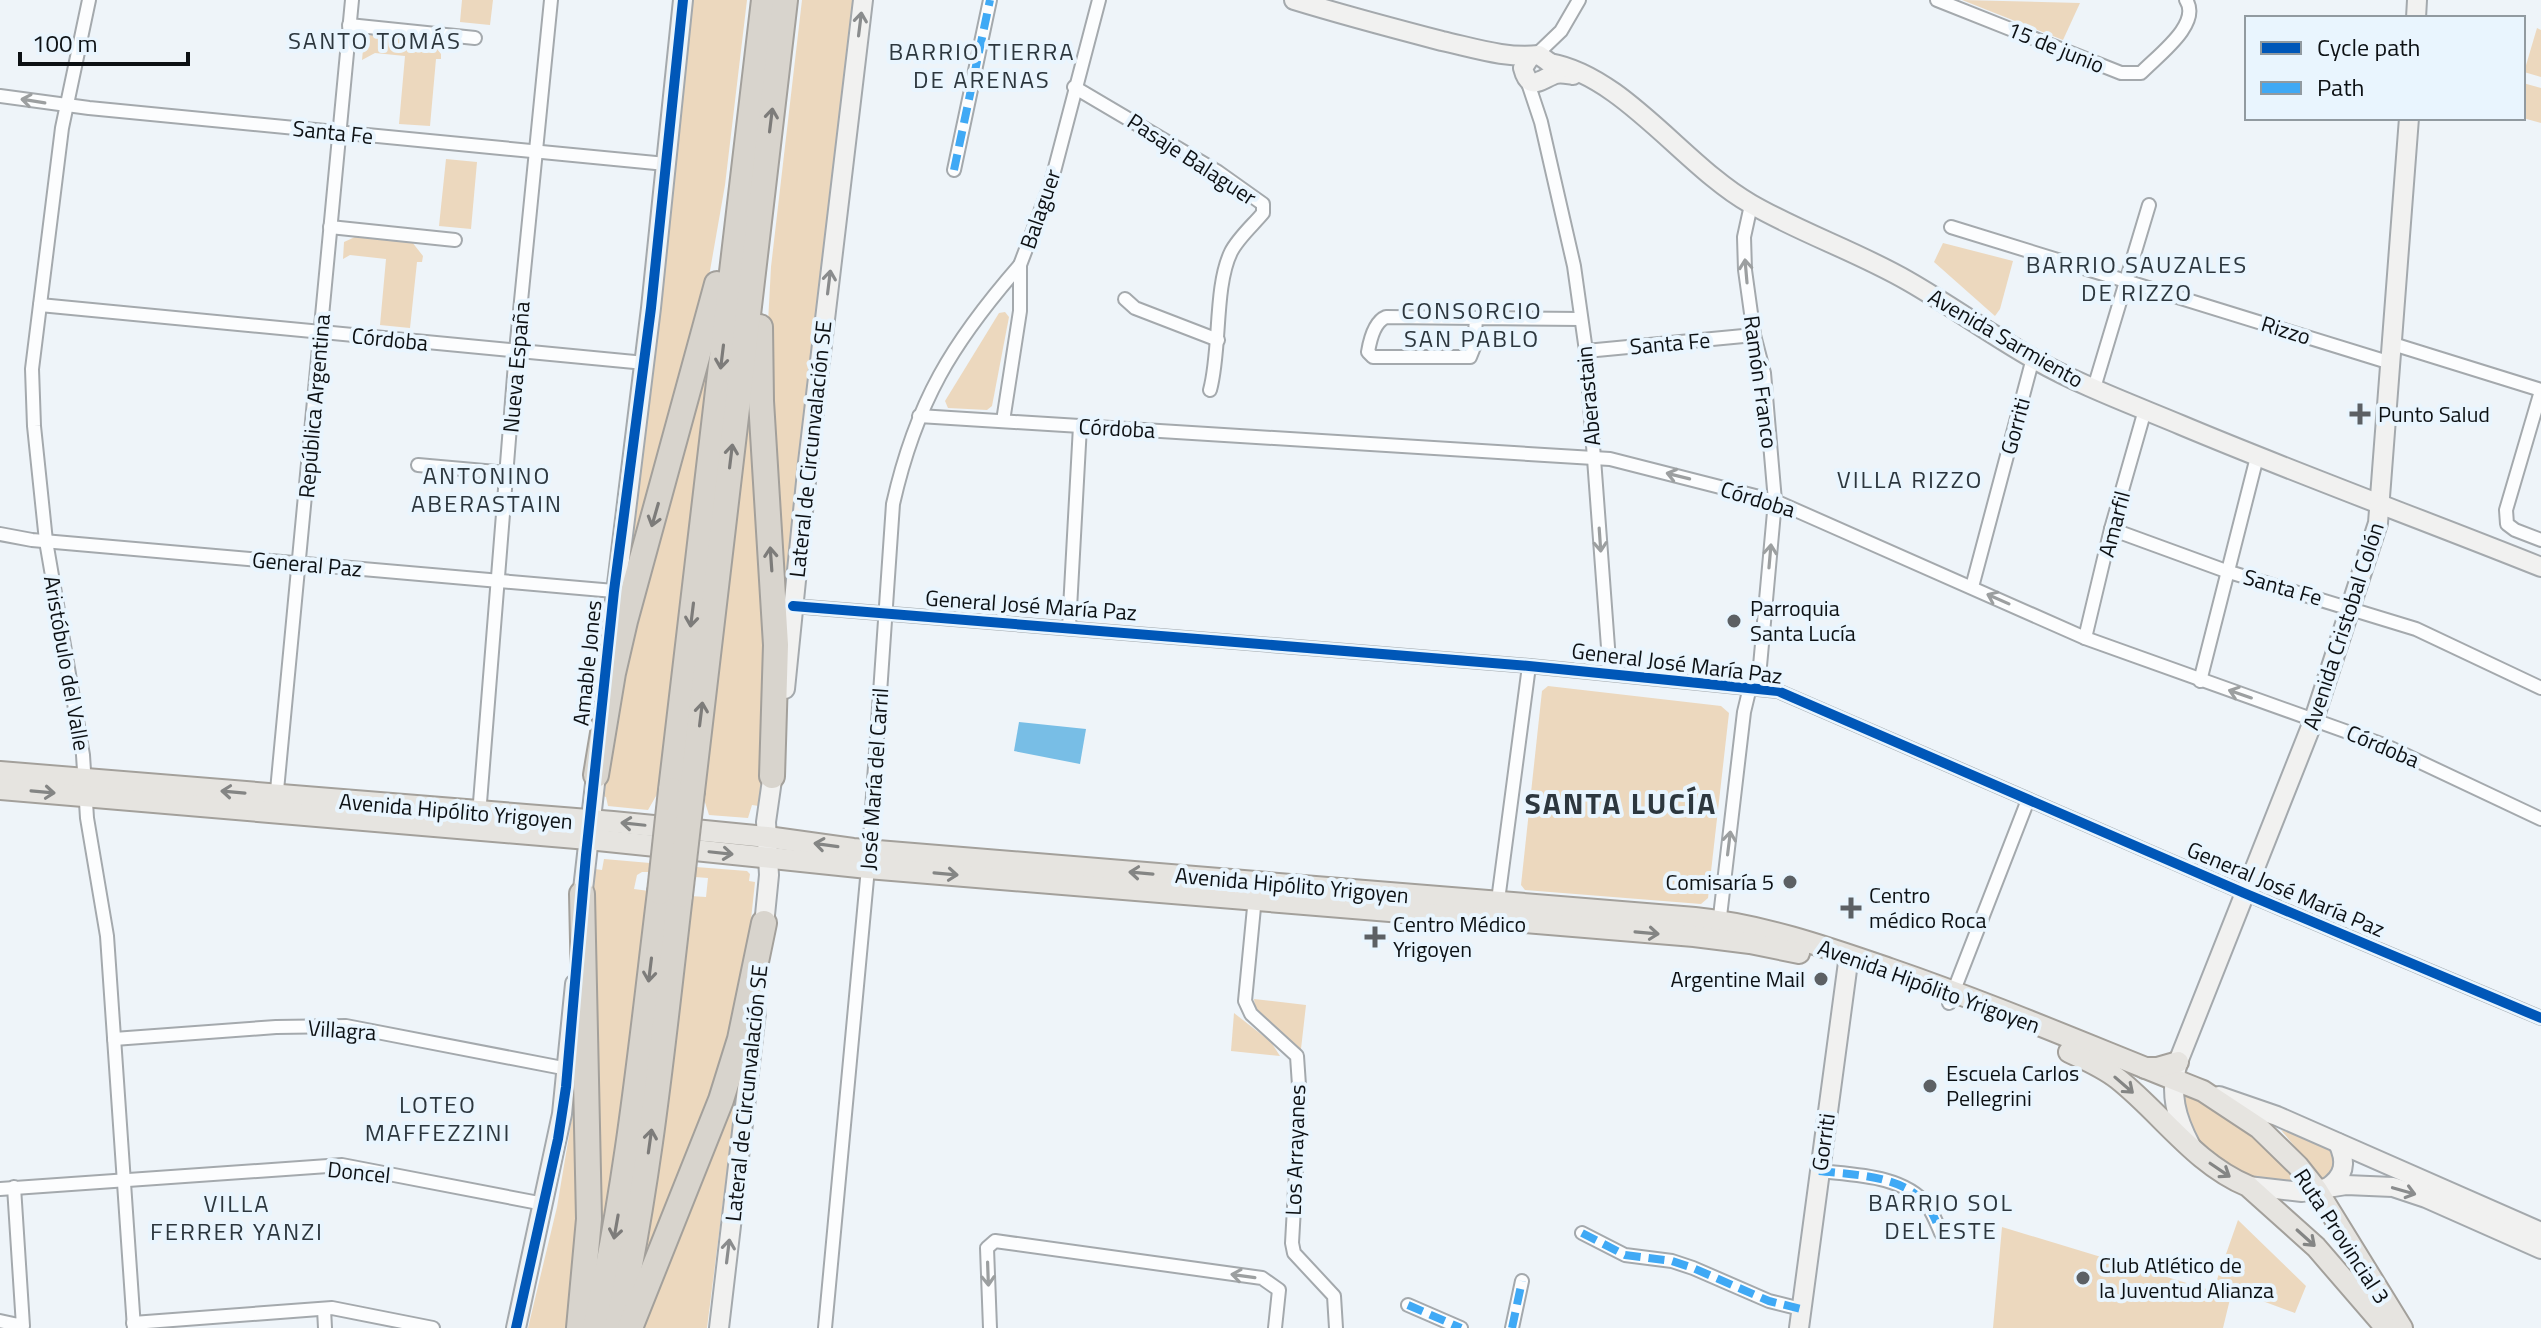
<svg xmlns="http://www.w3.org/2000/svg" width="2541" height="1328" font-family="'Titillium Web',sans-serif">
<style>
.green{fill:#ecd8be}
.water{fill:#78bee6}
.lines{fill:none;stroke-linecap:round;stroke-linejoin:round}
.street-casing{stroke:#a4a9ad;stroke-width:16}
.secondary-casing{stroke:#a4a9ad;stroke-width:22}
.primary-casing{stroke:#a3a09b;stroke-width:24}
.highway-casing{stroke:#a3a09b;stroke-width:28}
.street{stroke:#fcfdfe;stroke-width:12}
.secondary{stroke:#f1f1f0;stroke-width:18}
.primary{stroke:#e6e4e0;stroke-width:20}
.highway{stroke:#d8d4cd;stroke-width:24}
.highway-bridge-casing{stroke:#a3a09b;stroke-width:28;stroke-linecap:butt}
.highway-bridge{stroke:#d8d4cd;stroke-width:24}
.quiet{stroke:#3fa9f5;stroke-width:8;stroke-dasharray:16 8;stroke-linecap:butt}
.cycleway-casing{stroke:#e9f5fe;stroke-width:15}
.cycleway{stroke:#0057b8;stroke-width:10}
.oneway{stroke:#8a8c8d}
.oneway2{stroke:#9c9fa0}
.oneway3{stroke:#7d7c7a}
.oneway4{stroke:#848584}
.poi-dot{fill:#5c6064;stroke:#e9f5fe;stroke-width:3}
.labels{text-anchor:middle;stroke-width:8;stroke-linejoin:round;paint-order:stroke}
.street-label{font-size:22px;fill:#0d1114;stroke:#e9f5fe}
.poi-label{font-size:22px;fill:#0d1114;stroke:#e9f5fe;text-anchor:start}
.neighbourhood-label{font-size:24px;letter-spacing:2px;fill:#2d373e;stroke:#e9f5fe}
.district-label{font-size:30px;font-weight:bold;letter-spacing:2px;fill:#2d373e;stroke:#e9f5fe}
</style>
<rect width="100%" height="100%" fill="#eef4f9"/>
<!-- green -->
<g class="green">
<polygon points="462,0 493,0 490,25 460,22"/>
<polygon points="693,0 747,0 725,185 704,305 625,583 659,328"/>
<polygon points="802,0 854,0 789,554 782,639 767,341 771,267"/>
<polygon points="1962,0 2080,3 2063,40"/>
<polygon points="2537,28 2541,30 2541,77 2524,72"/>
<polygon points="373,34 430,40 441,54 441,59 436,59 430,126 399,124 405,56 375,53 362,60 364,39"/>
<polygon points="2523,83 2541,88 2541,123 2523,118"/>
<polygon points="446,159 477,162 471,229 439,226"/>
<polygon points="355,237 412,242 423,256 422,262 417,262 410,328 380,325 386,259 350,255 343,259 344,242"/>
<polygon points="1943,243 2013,261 2000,309 1995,316 1934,262"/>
<polygon points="1005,312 1009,317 992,406 987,410 948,408 945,401 999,313"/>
<polygon points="713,342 660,789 648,810 608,806 606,797 603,796 613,703"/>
<polygon points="754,350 769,727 759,806 752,805 748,818 709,815 702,793"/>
<polygon points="1548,686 1721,706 1729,713 1708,898 1701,904 1525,890 1521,885 1542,691"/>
<polygon points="604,859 650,863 649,872 642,872 637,875 634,889 649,891 626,1089 598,1263 590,1269 592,901 595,869 602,870"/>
<polygon points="696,867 747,871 750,874 749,881 755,882 741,1014 639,1285 690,896 706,897 708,878 695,877"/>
<path d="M1254,999L1306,1005L1301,1049L1293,1050C1282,1032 1255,1020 1254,999Z"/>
<polygon points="1234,1013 1271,1042 1280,1056 1231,1051"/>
<polygon points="738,1084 707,1328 639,1328"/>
<polygon points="2180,1089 2243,1123 2302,1183 2258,1180 2224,1164 2199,1143 2187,1123"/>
<polygon points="576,1094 582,1185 571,1328 528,1328 557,1207"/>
<polygon points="2281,1130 2319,1142 2335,1154 2335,1169 2322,1179"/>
<polygon points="2238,1220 2306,1286 2295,1313 2241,1293 2230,1299 2223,1328 1993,1328 2002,1227 2213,1291"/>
</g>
<!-- water -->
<polygon class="water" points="1019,722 1086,729 1080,764 1014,751"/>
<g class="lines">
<defs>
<g id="street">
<polyline points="89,0 62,128 32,369 34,426 46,541 83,755 87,818 107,936 134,1328"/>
<path d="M1937,0L2121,73H2141C2157,56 2202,24 2186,0"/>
<polyline points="349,25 475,38"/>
<polyline points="1535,56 1561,31 1579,0"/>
<polyline points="1526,77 1541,122 1574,266 1586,351 1610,674"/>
<path d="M1074,87L1218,172L1263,204V213C1253,225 1238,238 1231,252C1214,287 1221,350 1210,390"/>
<polyline points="0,96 89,108 666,164"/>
<polyline points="954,170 990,0"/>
<polyline points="330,227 455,240"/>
<polyline points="1951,227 2391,363"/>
<polyline points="1125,299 1135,308 1218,340"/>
<polyline points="40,305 645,363"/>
<path d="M1476,319L1474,347L1470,357H1373L1368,352C1370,340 1374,322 1386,317L1581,319"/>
<polyline points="2393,344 2541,390"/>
<polyline points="1586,351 1754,335"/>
<polyline points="2094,388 2149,205"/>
<polyline points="2541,391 2506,510 2507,524 2515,530 2541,540"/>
<polyline points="919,416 1610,459 1775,501 2085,638 2384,745 2541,819"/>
<polyline points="1003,421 1020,311 1020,265 1051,183 1099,0"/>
<polyline points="418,465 507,473"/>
<polyline points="2111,529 2226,571 2416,629 2541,688"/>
<polyline points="0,534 32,540 614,591"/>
<polyline points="1972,587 2033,358"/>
<polyline points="793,606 1529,666 1778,691 2244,893 2541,1018"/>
<polyline points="1069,627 1080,426"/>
<polyline points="2085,638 2111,529 2145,410"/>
<polyline points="2200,681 2257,457"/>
<polyline points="276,801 352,0"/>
<polyline points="479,815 516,351 551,0"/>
<polyline points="1255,897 1245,1001 1251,1014 1297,1056 1300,1100 1292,1243 1294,1253 1334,1296 1336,1328"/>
<polyline points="1497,908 1529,666"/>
<polyline points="1719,925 1744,712 1750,687 1760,666 1775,501 1764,373 1754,335 1745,270 1744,237 1751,205"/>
<polyline points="1949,1003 2028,800"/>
<polyline points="114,1039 276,1027 346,1026 568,1069"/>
<path d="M1819,1171C1854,1175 1903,1175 1927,1205C1933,1213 1937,1224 1941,1233"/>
<polyline points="0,1189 342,1165 544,1204"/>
<polyline points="1582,1233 1625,1255 1672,1261 1693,1268 1769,1301 1801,1309"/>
<polyline points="1408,1305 1461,1328"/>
<polyline points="324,1309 325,1328"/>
<polyline points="0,1321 23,1326 14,1187"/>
<polyline points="133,1323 332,1308 433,1328"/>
<path d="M825,1328L868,868L893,504C916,402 952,343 1020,265"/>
<polyline points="990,1328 987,1248 995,1241 1262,1278 1279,1290 1275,1328"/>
<polyline points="1512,1328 1522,1281"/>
</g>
<g id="secondary">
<path d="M1294,0C1343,15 1392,28 1442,41C1474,48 1507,59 1539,55L1550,63"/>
<polyline points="2416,18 2417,0"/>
<path d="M1530,57L1523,68C1529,92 1540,80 1553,75C1559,72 1566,74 1573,75"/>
<path d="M1550,63C1624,76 1685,167 1751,204C1801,233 1858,252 1908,281C1950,305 1990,334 2032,358C2079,385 2131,404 2181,425C2300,475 2421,519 2541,567"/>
<polyline points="608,657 651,308 683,0"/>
<polyline points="785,689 808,462 863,0"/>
<polyline points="581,907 597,766"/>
<polyline points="763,935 769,875 766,822 774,766"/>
<polyline points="2219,1096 2277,1116 2541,1232"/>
<path d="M2191,1146C2176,1118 2169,1093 2178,1062L2314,719L2378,523L2409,118"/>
<polyline points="2248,1186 2302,1192 2346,1185 2393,1187 2426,1198 2541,1249"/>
<path d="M2327,1188C2345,1176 2347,1162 2338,1143"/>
<polyline points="516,1328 562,1114 575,984"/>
<polyline points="719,1328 756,1012"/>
<polyline points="1799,1328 1849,955"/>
</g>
<g id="primary">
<path d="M0,772L613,822L767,837L853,849L1695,918C1763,925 1826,947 1890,969C1995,1005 2099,1050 2203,1091L2259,1128L2298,1166L2317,1190L2402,1328"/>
<polyline points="0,789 588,839 868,868 1694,936 1750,943 1799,953"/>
<path d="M2069,1052C2086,1060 2103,1067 2118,1079C2162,1114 2195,1164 2248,1186L2316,1247L2386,1328"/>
<polyline points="2145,1068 2157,1068 2178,1062"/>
</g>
<g id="highway">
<polyline points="760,327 761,401 776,645 772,776"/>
<polyline points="596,775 613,673 625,621 717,284"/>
<polyline points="671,790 764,0"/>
<polyline points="692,791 785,0"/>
<polyline points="579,1328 589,1219 582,894"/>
<path d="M595,1328C628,1184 642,1038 660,892"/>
<path d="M617,1328C649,1185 663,1040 680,895"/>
<polyline points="630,1328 721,1100 740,1039 764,923"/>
</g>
</defs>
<!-- street casing -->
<use href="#street" class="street-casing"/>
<!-- secondary casing -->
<use href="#secondary" class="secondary-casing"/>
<!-- primary casing -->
<use href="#primary" class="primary-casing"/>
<!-- highway casing -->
<use href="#highway" class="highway-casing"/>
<!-- street -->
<use href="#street" class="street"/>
<!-- secondary -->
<use href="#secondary" class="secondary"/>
<!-- primary -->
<use href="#primary" class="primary"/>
<!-- highway -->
<use href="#highway" class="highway"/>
<defs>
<g id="highway-bridge">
<polyline points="660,892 671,790"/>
<polyline points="680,895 692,791"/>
</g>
</defs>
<!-- highway-bridge casing -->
<use href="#highway-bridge" class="highway-bridge-casing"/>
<!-- highway-bridge -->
<use href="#highway-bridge" class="highway-bridge"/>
<!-- quiet -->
<g class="quiet">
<polyline points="954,170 990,0"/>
<path d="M1819,1171C1854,1175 1903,1175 1927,1205C1933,1213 1937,1224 1941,1233"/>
<polyline points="1582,1233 1625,1255 1672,1261 1693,1268 1769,1301 1801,1309"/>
<polyline points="1408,1305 1461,1328"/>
<polyline points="1512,1328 1522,1281"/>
</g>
<defs>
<g id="cycleway">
<polyline points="793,606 1529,666 1778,691 2244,893 2541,1018"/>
<polyline points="516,1328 558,1139 566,1087 586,855 614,591 651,308 683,0"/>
</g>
</defs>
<!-- cycleway casing -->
<use href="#cycleway" class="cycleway-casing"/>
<!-- cycleway -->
<use href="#cycleway" class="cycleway"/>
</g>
<!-- one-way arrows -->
<defs><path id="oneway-shaft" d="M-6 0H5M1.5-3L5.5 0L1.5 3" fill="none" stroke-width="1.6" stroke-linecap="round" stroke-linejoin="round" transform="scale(2)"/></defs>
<g class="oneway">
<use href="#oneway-shaft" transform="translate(860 24) rotate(-83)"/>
<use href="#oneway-shaft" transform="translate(829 282) rotate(-83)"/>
<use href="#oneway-shaft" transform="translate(2404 1191) rotate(16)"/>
<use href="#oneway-shaft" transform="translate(728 1251) rotate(-83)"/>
</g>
<g class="oneway2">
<use href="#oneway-shaft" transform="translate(33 101) rotate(-171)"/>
<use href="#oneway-shaft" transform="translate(1746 271) rotate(-95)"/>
<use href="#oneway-shaft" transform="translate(1678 476) rotate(-166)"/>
<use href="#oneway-shaft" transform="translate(1600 540) rotate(86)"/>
<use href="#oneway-shaft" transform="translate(1770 556) rotate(-85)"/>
<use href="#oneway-shaft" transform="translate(1998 599) rotate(-156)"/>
<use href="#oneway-shaft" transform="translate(2240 694) rotate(-161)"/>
<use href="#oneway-shaft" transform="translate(1729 843) rotate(-83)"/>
<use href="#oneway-shaft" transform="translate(988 1274) rotate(88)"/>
<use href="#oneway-shaft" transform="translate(1243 1276) rotate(-172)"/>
</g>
<g class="oneway3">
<use href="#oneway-shaft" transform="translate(771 120) rotate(-83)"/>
<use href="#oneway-shaft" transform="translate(722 357) rotate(97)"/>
<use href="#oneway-shaft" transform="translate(731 456) rotate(-83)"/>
<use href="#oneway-shaft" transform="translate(655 515) rotate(106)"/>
<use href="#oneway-shaft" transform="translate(771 559) rotate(-94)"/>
<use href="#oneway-shaft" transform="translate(692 615) rotate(97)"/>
<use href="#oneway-shaft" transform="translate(701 714) rotate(-83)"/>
<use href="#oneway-shaft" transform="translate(650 970) rotate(97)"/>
<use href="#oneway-shaft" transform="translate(650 1141) rotate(-82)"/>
<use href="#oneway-shaft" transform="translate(616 1227) rotate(100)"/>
</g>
<g class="oneway4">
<use href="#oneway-shaft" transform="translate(43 792) rotate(5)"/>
<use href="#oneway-shaft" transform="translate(233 792) rotate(-175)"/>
<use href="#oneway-shaft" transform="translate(633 824) rotate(-174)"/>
<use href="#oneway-shaft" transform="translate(826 845) rotate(-172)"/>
<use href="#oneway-shaft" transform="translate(721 853) rotate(6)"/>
<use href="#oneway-shaft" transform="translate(1141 873) rotate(-175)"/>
<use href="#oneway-shaft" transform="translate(946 874) rotate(5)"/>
<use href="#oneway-shaft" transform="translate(1647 933) rotate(5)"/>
<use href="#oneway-shaft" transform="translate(2124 1085) rotate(41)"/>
<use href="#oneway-shaft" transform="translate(2220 1170) rotate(34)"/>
<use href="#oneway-shaft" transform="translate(2306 1238) rotate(42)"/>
</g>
<!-- markers -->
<g class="poi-dot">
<path d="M2356 402h8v8h8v8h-8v8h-8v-8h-8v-8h8z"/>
<circle cx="1734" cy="621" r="8"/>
<circle cx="1790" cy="882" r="8"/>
<path d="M1847 896h8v8h8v8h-8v8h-8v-8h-8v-8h8z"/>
<path d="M1371 925h8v8h8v8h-8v8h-8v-8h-8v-8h8z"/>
<circle cx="1821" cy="979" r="8"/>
<circle cx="1930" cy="1086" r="8"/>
<circle cx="2083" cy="1278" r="8"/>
</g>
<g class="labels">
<!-- street labels -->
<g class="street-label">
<text transform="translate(2056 47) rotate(22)" y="8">15 de junio</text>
<text transform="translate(333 132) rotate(6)" y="8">Santa Fe</text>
<text transform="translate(1192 159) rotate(33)" y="8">Pasaje Balaguer</text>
<text transform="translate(1040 209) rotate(-71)" y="8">Balaguer</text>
<text transform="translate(2286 330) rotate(17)" y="8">Rizzo</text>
<text transform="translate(2006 338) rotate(30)" y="8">Avenida Sarmiento</text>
<text transform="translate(390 339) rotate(6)" y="8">Córdoba</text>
<text transform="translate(1670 343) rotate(-5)" y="8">Santa Fe</text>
<text transform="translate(516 367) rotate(-85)" y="8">Nueva España</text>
<text transform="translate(1761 382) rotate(82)" y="8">Ramón Franco</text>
<text transform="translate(1588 396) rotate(-95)" y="8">Aberastain</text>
<text transform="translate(314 406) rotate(-85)" y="8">República Argentina</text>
<text transform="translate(2015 426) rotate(-75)" y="8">Gorriti</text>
<text transform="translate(1117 428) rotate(3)" y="8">Córdoba</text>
<text transform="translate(810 449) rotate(-84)" y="8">Lateral de Circunvalación SE</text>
<text transform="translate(1758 499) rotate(17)" y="8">Córdoba</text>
<text transform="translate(2114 524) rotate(-75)" y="8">Amarfil</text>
<text transform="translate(307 564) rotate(5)" y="8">General Paz</text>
<text transform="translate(2283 587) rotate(16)" y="8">Santa Fe</text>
<text transform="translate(1031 605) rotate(4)" y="8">General José María Paz</text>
<text transform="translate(2343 626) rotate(-72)" y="8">Avenida Cristobal Colón</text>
<text transform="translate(67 663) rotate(80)" y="8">Aristóbulo del Valle</text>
<text transform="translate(587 663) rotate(-84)" y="8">Amable Jones</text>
<text transform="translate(1677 663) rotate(7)" y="8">General José María Paz</text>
<text transform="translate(2383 746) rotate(23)" y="8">Córdoba</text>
<text transform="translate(874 779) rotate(-86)" y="8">José María del Carril</text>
<text transform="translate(456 811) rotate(5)" y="8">Avenida Hipólito Yrigoyen</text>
<text transform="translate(1292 885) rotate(5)" y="8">Avenida Hipólito Yrigoyen</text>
<text transform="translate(2286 889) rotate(23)" y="8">General José María Paz</text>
<text transform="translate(1929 986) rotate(20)" y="8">Avenida Hipólito Yrigoyen</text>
<text transform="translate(342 1030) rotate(4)" y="8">Villagra</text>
<text transform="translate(746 1093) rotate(-84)" y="8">Lateral de Circunvalación SE</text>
<text transform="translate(1823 1142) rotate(-82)" y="8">Gorriti</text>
<text transform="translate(1295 1150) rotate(-88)" y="8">Los Arrayanes</text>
<text transform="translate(359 1172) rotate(6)" y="8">Doncel</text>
<text transform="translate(2342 1236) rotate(57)" y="8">Ruta Provincial 3</text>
</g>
<!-- poi labels -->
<g class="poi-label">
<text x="2378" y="422">Punto Salud</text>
<text x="1750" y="616">Parroquia<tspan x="1750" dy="25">Santa Lucía</tspan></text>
<text x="1774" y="890" text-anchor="end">Comisaría 5</text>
<text x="1869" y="903">Centro<tspan x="1869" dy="25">médico Roca</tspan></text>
<text x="1393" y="932">Centro Médico<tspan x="1393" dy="25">Yrigoyen</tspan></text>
<text x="1805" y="987" text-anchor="end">Argentine Mail</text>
<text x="1946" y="1081">Escuela Carlos<tspan x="1946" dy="25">Pellegrini</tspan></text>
<text x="2099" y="1273">Club Atlético de<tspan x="2099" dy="25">la Juventud Alianza</tspan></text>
</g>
<!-- neighbourhood labels -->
<g class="neighbourhood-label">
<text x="375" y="49">SANTO TOMÁS</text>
<text x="982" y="60">BARRIO TIERRA<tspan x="982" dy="28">DE ARENAS</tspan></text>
<text x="2137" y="273">BARRIO SAUZALES<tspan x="2137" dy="28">DE RIZZO</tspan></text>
<text x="1472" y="319">CONSORCIO<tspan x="1472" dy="28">SAN PABLO</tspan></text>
<text x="487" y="484">ANTONINO<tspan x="487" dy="28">ABERASTAIN</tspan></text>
<text x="1910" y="488">VILLA RIZZO</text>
<text x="438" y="1113">LOTEO<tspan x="438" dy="28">MAFFEZZINI</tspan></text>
<text x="1941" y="1211">BARRIO SOL<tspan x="1941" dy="28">DEL ESTE</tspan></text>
<text x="237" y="1212">VILLA<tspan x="237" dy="28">FERRER YANZI</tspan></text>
</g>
<!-- district labels -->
<g class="district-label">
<text x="1621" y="814">SANTA LUCÍA</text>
</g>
</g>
<!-- legend -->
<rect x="2245" y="16" width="280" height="104" fill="#e9f5fe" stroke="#919aa0" stroke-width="2"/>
<rect x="2261" y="42" width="40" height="12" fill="#0057b8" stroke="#919aa0" stroke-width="2"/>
<text x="2317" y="56" font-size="24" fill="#0d1114">Cycle path</text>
<rect x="2261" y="82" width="40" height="12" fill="#3fa9f5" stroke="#919aa0" stroke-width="2"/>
<text x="2317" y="96" font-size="24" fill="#0d1114">Path</text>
<!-- scale -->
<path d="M20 52v12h168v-12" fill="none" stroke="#0d1114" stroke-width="4"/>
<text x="32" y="52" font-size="24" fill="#0d1114" stroke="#e9f5fe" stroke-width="6" paint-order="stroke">100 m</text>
</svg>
